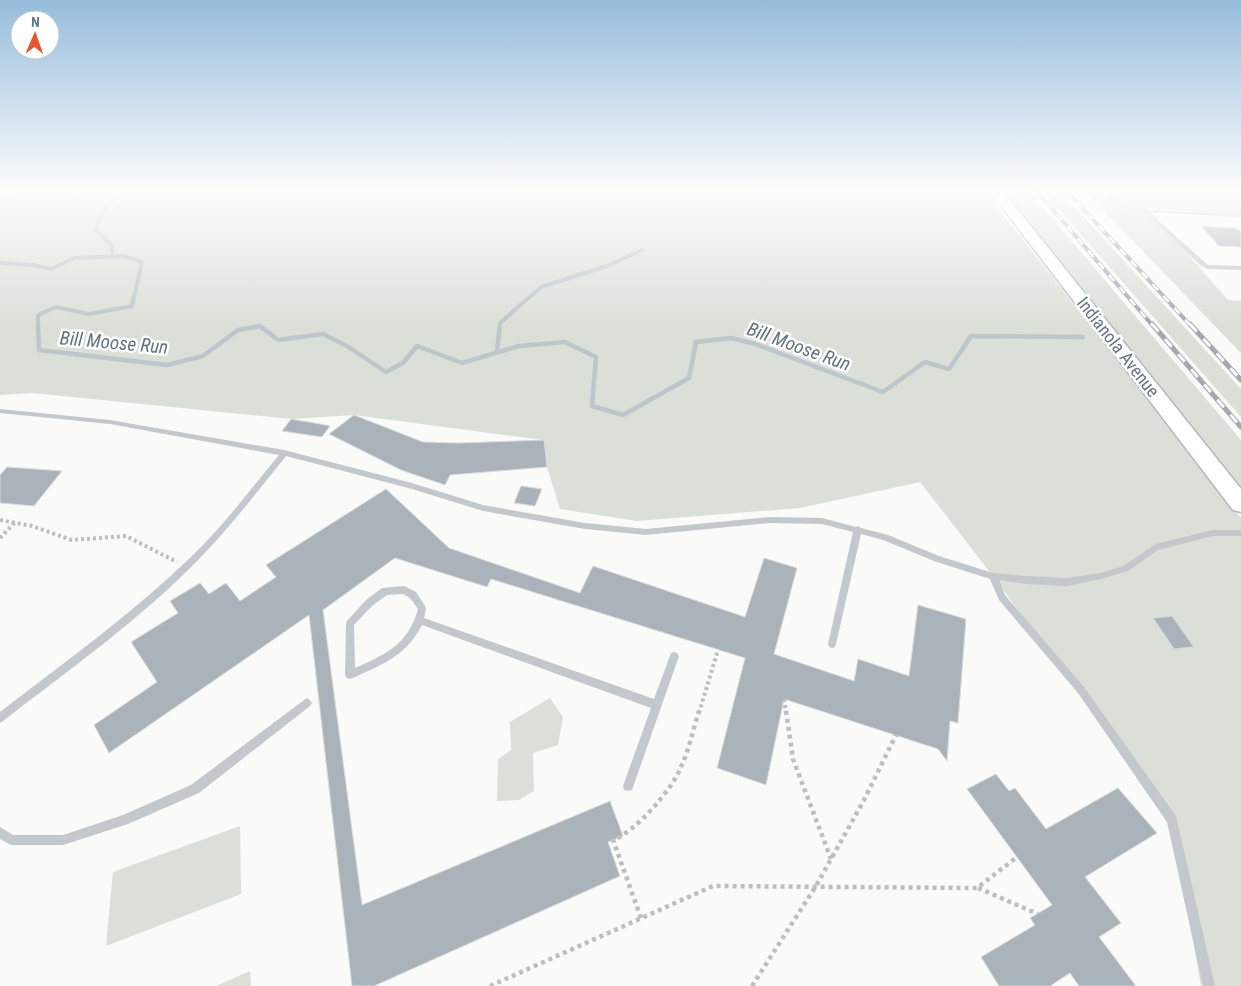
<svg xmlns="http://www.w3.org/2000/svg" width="1241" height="986" font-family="'Roboto Condensed',sans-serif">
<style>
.green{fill:#dadfd7}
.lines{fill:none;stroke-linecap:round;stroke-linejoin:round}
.stream-far1{stroke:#bbc7cb;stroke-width:4}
.stream{stroke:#bbc7cb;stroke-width:4.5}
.building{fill:#aab3b9;stroke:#dcdcda}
.secondary-casing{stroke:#b3babf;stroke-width:3}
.path-far1{stroke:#bbbfc2;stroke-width:4;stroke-dasharray:3 3;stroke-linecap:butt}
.path{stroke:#bbbfc2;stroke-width:4.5;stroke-dasharray:4 4;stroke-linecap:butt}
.lane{fill:#c3c8cc;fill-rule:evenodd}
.secondary{fill:#fff;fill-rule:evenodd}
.rail-far1-casing{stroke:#a2aab0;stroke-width:4}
.rail-casing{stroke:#a2aab0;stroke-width:5}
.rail-far1{stroke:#fff;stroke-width:2.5;stroke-dasharray:8;stroke-linecap:butt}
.rail{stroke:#fff;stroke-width:3;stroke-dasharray:10;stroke-linecap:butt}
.labels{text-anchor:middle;stroke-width:5;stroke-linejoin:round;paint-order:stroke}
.street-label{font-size:18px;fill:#657683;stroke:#fff}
.water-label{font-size:19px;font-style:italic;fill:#60757c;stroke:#fff}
</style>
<rect width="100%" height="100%" fill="#fafaf8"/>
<!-- green -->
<g class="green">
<polygon points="99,190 984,190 1241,518 1241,986 1201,986 1172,820 993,576 920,482 800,508 637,521 560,509 547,467 543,440 354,415 291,419 33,393 0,395 0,197 28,191 74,194"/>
<polygon points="1002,190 1028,190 1241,440 1241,491"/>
<polygon points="1042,190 1059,190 1241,389 1241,417"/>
<polygon points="1084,190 1241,190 1241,216 1147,208 1228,300 1241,301 1241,353"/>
<polygon points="550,698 563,717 558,745 533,753 534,791 519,800 497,801 498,759 511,750 510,722"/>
<polygon points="240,826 241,894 106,946 113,872"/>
<polygon points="250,971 251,986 216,986"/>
</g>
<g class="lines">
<!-- stream-far1 -->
<g class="stream-far1">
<polyline points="112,256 112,246 95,229 105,208 123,190"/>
<polyline points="0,263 33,265 51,269 74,258 123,256 142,262 132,306 89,314 56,307 38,315 38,326"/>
<polyline points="500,326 500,323 541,287 607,266 642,250"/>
</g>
<!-- stream -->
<g class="stream">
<polyline points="38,324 39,350 167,365 203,356 238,330 260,326 278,340 323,334 347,346 386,372 403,363 417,346 462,363 519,346 565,342 596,357 592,406 623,415 689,378 696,342 731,338 755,344 883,392 925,362 949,369 971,336 1083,337"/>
<polyline points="497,352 500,324"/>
</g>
</g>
<!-- building -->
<g class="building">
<polygon points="1201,226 1234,228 1241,231 1241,247 1219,246"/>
<polygon points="354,415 423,442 459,443 544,440 547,467 450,475 445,485 401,470 329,434"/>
<polygon points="291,419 320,424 330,426 322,437 282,431"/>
<polygon points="7,467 62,471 34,506 0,503 0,475"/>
<polygon points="521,486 542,489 535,506 514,503"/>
<polygon points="386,489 449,548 580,593 593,566 745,617 764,558 797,568 774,654 854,681 858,659 909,676 918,605 966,619 958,723 950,721 947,761 938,749 784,699 766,785 717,768 745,658 491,579 487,587 395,558 323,610 362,905 610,801 623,836 608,842 620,876 374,986 352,986 309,615 109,753 94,725 157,682 131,642 178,613 170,601 200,583 209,594 226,583 240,601 276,577 266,565"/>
<polygon points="1172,616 1194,647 1174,649 1153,618"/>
<polygon points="996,774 1009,791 1015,788 1046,829 1118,788 1157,833 1085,877 1121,923 1099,937 1136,986 1079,986 1070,973 1050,986 999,986 981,957 1035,925 1030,918 1052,905 967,789"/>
</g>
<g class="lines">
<defs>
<polygon id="secondary" points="989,190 1002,190 1241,489 1241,512 1233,510"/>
</defs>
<!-- secondary casing -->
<use href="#secondary" class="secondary-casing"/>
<!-- path-far1 -->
<g class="path-far1">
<polyline points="0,520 32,526 72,540 126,536 177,562"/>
<polyline points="0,538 15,522"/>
<polyline points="784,699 786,713"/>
<polyline points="699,713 718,650"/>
</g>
<!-- path -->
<g class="path">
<polyline points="786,711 793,759 831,859"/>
<polyline points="978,888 1038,914"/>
<path d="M641,918L613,840C635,832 672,790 681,767C689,750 693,730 699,711"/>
<polyline points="490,986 713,886 977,888 1017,857"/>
<polyline points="752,986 816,886 864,800 896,735"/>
</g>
<!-- lane -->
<g class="lane">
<polygon points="1101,190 1106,190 1117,201 1132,209 1241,215 1241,217 1149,212 1208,265 1241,266 1241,270 1207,269 1199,264 1144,212 1129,211 1113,203"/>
<path d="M0,409L110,420L284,450L412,483L483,505L585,523L646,529L770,517L822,518L856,527L858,526L861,528L888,535L939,556L993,573L1026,576L1067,578L1101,573L1123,566L1156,544L1213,530H1241V536H1213L1158,550L1128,571L1101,579L1067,586L1026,584L999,580L1005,595L1084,687L1176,816L1215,986H1203L1167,822L1078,693L999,600L990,579L934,561L883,540L861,534L836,644L835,647L832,648L829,647L828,644L853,532L822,524L770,523L646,535L585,529L483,511L412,489L286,456C258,491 231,526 200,558C141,619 70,669 3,721L0,723V712C65,662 133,613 192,556C224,525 251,489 279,455L110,424L0,413Z"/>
<path d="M404,586L416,592L425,606L426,609L424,618L654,699L671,653L674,652L677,653L679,656L632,790L628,791L624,790L623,786L651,708L422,625C406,656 383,664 353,678L350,679L347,678L345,675L346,624L347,621L366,600L382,588ZM403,594L410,598L418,609C408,645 386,654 355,668L354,625L372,606L387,595Z"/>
<polygon points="307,698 310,700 312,703 310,706 199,793 128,824 63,845 11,845 0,839 0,827 13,835 63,835 123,815 191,785 304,700"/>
</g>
<!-- secondary -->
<use href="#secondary" class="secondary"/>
<defs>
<g id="rail-far1">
<polyline points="1036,190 1153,326"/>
<polyline points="1066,190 1191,326"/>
</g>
<g id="rail">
<polyline points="1152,324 1241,427"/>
<polyline points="1190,324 1241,380"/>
</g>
</defs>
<!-- rail-far1 casing -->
<use href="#rail-far1" class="rail-far1-casing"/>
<!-- rail casing -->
<use href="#rail" class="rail-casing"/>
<!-- rail-far1 -->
<use href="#rail-far1" class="rail-far1"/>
<!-- rail -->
<use href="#rail" class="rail"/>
</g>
<!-- sky -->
<linearGradient id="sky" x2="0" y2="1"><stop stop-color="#96bcdc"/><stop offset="0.58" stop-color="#fdfdfc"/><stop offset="1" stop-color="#fdfdfc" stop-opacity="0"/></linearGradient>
<rect width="1241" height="328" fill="url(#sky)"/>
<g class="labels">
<!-- street labels -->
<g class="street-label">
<text transform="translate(1118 347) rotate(52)" y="6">Indianola Avenue</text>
</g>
<!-- water labels -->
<g class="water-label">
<text transform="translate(114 342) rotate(5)" y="7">Bill Moose Run</text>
<text transform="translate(799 346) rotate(20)" y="7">Bill Moose Run</text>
</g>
</g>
<!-- north arrow -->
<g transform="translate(35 35) rotate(2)"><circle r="24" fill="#ffffff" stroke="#c1c8cd"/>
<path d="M0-4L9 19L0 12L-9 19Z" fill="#e4572e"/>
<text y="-8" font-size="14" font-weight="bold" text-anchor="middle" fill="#657683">N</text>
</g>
</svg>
